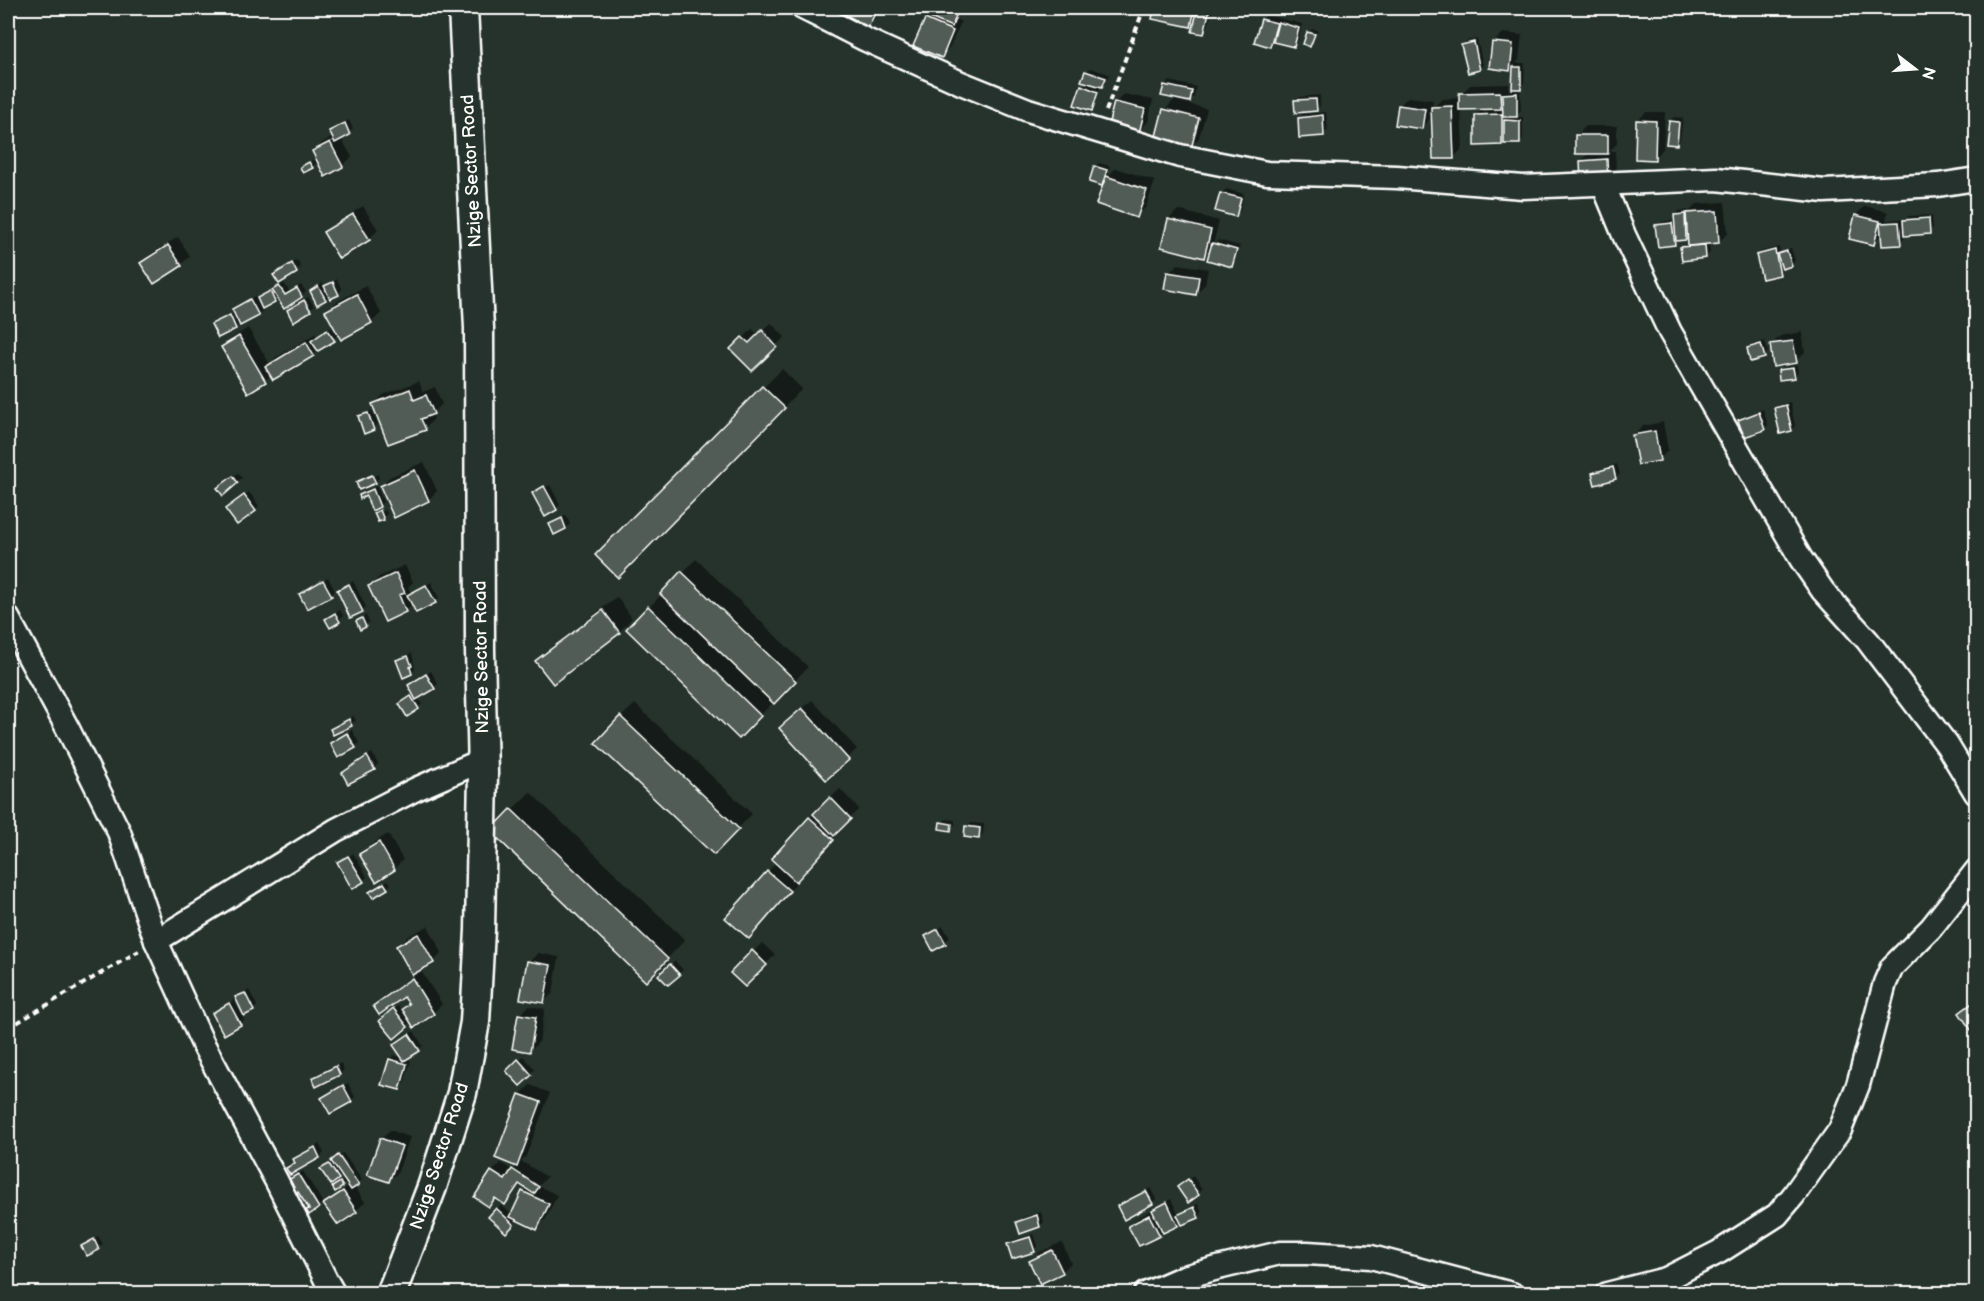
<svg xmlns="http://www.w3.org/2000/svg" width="1984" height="1301" font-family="'Balsamiq Sans',sans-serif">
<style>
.shadow{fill:#0007}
.building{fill:#515c57;stroke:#fff;stroke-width:1.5}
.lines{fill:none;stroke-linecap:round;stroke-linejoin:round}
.minor-casing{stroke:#fff;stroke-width:27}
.major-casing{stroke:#fff;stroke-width:33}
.path{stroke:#fff;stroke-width:4;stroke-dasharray:6 4.5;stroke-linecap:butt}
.minor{stroke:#26332d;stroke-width:22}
.major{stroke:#26332d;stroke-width:28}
.labels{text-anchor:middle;stroke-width:6;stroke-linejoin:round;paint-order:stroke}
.street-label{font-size:18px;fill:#fff;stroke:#26332d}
</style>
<rect width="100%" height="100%" fill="#26332d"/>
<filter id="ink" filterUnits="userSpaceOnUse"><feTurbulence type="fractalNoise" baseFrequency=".0167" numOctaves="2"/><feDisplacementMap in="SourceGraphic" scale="12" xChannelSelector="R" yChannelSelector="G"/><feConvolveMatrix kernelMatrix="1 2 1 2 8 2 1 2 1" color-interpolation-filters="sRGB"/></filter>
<g filter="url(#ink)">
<!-- shadow -->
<g class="shadow">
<polygon points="842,8 882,8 877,16 868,25 841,11"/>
<polygon points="936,8 960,9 956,19 961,22 950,47 941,56 926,20"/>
<polygon points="1155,8 1213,8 1207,29 1203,33 1197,19 1190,25 1153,18"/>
<polygon points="1266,15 1302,24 1298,41 1294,46 1274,41 1270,45 1262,20"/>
<polygon points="1312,29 1318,30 1317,33 1310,31"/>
<polygon points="1503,33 1522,35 1519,60 1515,63 1525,63 1524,83 1518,90 1520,90 1521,111 1515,117 1523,117 1523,139 1519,143 1506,140 1501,144 1477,115 1484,108 1461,108 1463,148 1454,157 1433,116 1422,127 1399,106 1408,97 1433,100 1432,109 1442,99 1461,98 1461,94 1470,85 1509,84 1509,90 1514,90 1515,64 1510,69 1494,42"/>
<polygon points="1477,39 1483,65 1479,69 1463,45 1467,41"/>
<polygon points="1090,68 1109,74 1106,82 1100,87 1095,105 1091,109 1082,86 1087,81 1086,72"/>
<polygon points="1169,81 1196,87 1194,97 1189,101 1165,85"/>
<polygon points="1124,94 1153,100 1148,122 1138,131 1115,103"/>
<polygon points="1320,95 1320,106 1316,110 1296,101 1300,97"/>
<polygon points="1174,100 1207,109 1199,138 1190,147 1165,110"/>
<polygon points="1326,112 1328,130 1324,134 1299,118 1303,114"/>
<polygon points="1646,112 1665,112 1663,149 1654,158 1637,121"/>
<polygon points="1674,117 1683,118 1680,140 1676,144 1670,121"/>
<polygon points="349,120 353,129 341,138 352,157 342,166 318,161 312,167 301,167 316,158 313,152 322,143 333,137 330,132 334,128"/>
<polygon points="1586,126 1617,126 1617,144 1609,151 1615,151 1616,169 1607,178 1581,161 1590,153 1577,135"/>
<polygon points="1099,163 1110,166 1106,178 1116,168 1155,181 1146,207 1137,216 1107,179 1102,184 1095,167"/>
<polygon points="1226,189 1244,194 1240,211 1236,215 1222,194"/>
<polygon points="1725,202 1728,233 1719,242 1709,243 1710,253 1705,257 1682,248 1686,244 1690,243 1689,235 1686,238 1679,239 1674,243 1657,226 1661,222 1676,219 1675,215 1679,211 1688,210 1688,213 1697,204"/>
<polygon points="363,206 378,230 369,239 325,233 334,224"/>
<polygon points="1865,206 1888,212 1886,220 1902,219 1903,222 1909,216 1932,215 1933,228 1929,232 1904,234 1904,239 1900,243 1882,234 1873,243 1856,215"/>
<polygon points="1178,210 1219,221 1213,245 1218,240 1240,246 1235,261 1231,265 1213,246 1203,256 1169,219"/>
<polygon points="178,237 190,256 181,265 142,263 151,254"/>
<polygon points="1779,247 1780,253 1791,248 1795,261 1791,265 1783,267 1779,274 1758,255 1762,251"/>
<polygon points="297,260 301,267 280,282 279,271"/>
<polygon points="1178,264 1208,269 1205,284 1196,294 1169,273"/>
<polygon points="337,279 342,290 338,294 330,295 325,299 312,291 323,283 325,287"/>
<polygon points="284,283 290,292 301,285 306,292 301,296 278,297 261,308 262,311 258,315 240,323 235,328 213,325 235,312 233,309 237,305 255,296 257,300 262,294 274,288 275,290"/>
<polygon points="366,286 381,313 372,322 339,334 313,355 271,375 265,381 223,347 232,338 248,328 270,364 275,358 315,334 317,337 332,327 337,334 339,333 327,311 336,302"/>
<polygon points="308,297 314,306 310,310 289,310"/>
<polygon points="771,323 785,337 752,369 733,349 752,329 759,335"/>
<polygon points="1802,332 1805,352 1796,361 1771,345 1780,336"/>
<polygon points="1765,341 1768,352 1764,356 1748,349 1752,345"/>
<polygon points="1797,365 1798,372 1794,376 1779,371 1783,367"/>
<polygon points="782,369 802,389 618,576 597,555"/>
<polygon points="419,381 423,392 435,387 442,404 432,414 434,419 425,428 374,404 383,395"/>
<polygon points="1790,402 1795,426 1791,430 1775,409 1779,405"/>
<polygon points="1763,409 1768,425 1764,429 1739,420 1744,416"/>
<polygon points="372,410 378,424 373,429 360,417"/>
<polygon points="1663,422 1668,450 1659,460 1634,435 1643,426"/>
<polygon points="424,462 437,491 428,500 381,486 390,477"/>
<polygon points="1617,464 1620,474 1615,478 1594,474 1598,470"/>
<polygon points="238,473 242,478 223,493 223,484"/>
<polygon points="378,474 379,478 375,482 357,482 360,480 360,482"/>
<polygon points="550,485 560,505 556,509 534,493"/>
<polygon points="377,486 383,502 379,506 367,494 360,495 364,491"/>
<polygon points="249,492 259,506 255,510 231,505"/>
<polygon points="379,510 379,513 386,510 387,514 383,518 376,513"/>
<polygon points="566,515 570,524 566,528 551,524"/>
<polygon points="696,559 808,667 739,737 628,629"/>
<polygon points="405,565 413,582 408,587 411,593 431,582 439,598 435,602 413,604 406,611 386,620 370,586 379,577"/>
<polygon points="328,577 335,591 331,595 301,594"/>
<polygon points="353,581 366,607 362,611 339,590"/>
<polygon points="617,597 632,618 619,632 537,662 551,648"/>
<polygon points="340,610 343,616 331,626 331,615"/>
<polygon points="366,615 369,622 365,626 358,621"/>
<polygon points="412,653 415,669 411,673 398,661 402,657"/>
<polygon points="431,671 438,684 418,697 422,704 418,708 405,700 415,694 410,685"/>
<polygon points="812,700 857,749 827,778 790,720"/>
<polygon points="635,704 752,814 728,839 621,717"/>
<polygon points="353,716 356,720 351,725 333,733 332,729 336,725"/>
<polygon points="352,730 359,743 355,747 332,743"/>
<polygon points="372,753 378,764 374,768 344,773 359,760"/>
<polygon points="840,789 859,809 839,828 842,830 796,880 798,881 758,928 768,872 810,818"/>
<polygon points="530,792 685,940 665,961 512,810"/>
<polygon points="946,819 955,820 955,825 950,829 942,823"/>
<polygon points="971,823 984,824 983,834 978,838 967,827"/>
<polygon points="388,834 403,860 394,869 376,880 361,854 370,845"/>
<polygon points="353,853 367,877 363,881 339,863"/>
<polygon points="388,880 391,884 387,888 375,888"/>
<polygon points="428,926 442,953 433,962 398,946 407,937"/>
<polygon points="943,926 950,938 933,949 927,936"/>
<polygon points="762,943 775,955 745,985 732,973"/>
<polygon points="538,953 559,957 553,993 544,1002 529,962"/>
<polygon points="675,961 683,970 668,983 664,971"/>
<polygon points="421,971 442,1004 433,1013 412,1021 394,1037 381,1021 398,1006 402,1011 410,1003 404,995 375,1006 384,997"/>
<polygon points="249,990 257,1006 253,1010 237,997"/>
<polygon points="234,1000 244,1020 240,1024 214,1014"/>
<polygon points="1976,1001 1976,1024 1972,1028 1965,1010"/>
<polygon points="529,1006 545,1009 539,1042 530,1051 519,1015"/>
<polygon points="414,1031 423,1046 405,1059 411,1060 404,1084 399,1088 390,1059 394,1055 404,1058 399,1041"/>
<polygon points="523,1056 535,1069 520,1084 508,1071"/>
<polygon points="341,1063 344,1070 340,1074 314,1078 318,1074"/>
<polygon points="348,1083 355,1097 351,1101 323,1098"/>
<polygon points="530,1085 550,1093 526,1156 521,1161 547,1177 539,1186 557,1195 546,1219 536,1228 517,1219 506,1231 490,1217 501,1205 512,1215 523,1192 528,1188 521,1183 505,1203 497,1198 489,1205 492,1172 501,1163 513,1171 518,1165 497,1158 521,1094"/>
<polygon points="390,1130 410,1137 398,1172 389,1181 381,1139"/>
<polygon points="319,1144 324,1153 320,1157 290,1173 288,1168 297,1162 295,1159 299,1155"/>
<polygon points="343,1153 362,1180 354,1186 365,1202 356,1211 325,1204 349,1185 347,1181 342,1186 333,1188 345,1179 342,1174 338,1178 322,1170"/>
<polygon points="303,1171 323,1203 309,1213 310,1208 299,1190 285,1183"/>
<polygon points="1193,1176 1202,1190 1198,1194 1183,1183"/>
<polygon points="1150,1188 1156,1199 1152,1203 1118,1206"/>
<polygon points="1171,1199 1179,1215 1183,1211 1198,1204 1202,1213 1198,1217 1181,1221 1159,1234 1130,1226 1139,1217"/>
<polygon points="1041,1212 1044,1222 1040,1226 1018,1222 1022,1218"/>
<polygon points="1034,1234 1038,1246 1034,1250 1009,1244 1013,1240"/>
<polygon points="98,1236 103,1244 87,1254 83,1246"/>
<polygon points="1062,1242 1071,1263 1062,1272 1031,1262 1040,1252"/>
</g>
<!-- building -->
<g class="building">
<polygon points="841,8 878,8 868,27 839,11"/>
<polygon points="910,8 928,8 925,14"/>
<polygon points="934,8 944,8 957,13 952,27 930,18"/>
<polygon points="1154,8 1195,8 1191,27 1152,19"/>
<polygon points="1198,8 1210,8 1204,34 1192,32"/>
<polygon points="925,19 953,31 942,58 913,46"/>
<polygon points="1261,19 1277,23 1270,47 1254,42"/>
<polygon points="1278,22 1299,28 1294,47 1273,42"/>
<polygon points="1307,32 1315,34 1310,47 1303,44"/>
<polygon points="1474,42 1480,70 1468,73 1461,45"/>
<polygon points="1492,42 1513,44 1510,71 1489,68"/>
<polygon points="1513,67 1521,67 1521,89 1512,89"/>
<polygon points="1085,71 1106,78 1102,87 1081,81"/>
<polygon points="1081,85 1098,92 1092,111 1074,105"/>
<polygon points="1164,85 1192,91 1190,102 1161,96"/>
<polygon points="1500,92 1501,109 1459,110 1459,93"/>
<polygon points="1517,93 1517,117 1503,117 1502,94"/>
<polygon points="1316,99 1317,111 1295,113 1294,100"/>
<polygon points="1114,102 1145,109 1139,133 1108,126"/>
<polygon points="1398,105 1425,109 1422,129 1395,125"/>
<polygon points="1452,106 1454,159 1433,159 1431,107"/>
<polygon points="1163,109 1199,118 1191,149 1155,140"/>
<polygon points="1502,114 1502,145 1475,146 1475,115"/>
<polygon points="1323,115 1324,136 1299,138 1298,118"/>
<polygon points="1504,120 1520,121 1520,144 1504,144"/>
<polygon points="1636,120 1656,121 1655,160 1635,159"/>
<polygon points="1669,121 1679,122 1677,145 1666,144"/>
<polygon points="345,123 350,135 335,143 329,131"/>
<rect x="1575" y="135" width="33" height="19"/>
<polygon points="330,142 343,167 325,177 312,151"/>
<polygon points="1607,159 1608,180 1581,181 1580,161"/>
<polygon points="309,162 313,168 303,173 300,167"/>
<polygon points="1094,166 1107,170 1102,186 1089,182"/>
<polygon points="1106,176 1147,190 1137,218 1096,204"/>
<polygon points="1220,193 1241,198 1236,217 1215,211"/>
<polygon points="1717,211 1719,243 1688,246 1686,213"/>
<polygon points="353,214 370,240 339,259 323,232"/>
<polygon points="1685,214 1686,240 1676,241 1674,215"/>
<polygon points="1855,215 1880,221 1874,245 1849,239"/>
<polygon points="1929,218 1930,234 1904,236 1903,220"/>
<polygon points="1168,219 1211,230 1204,258 1161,247"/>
<polygon points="1899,222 1901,245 1882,246 1880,223"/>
<polygon points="1672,223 1675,245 1658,247 1655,225"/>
<polygon points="1212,243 1237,250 1232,267 1207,260"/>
<polygon points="168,245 182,266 154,284 140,263"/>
<polygon points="1705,245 1706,258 1682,261 1680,247"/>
<polygon points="1775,250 1780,275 1762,279 1756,255"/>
<polygon points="1787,251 1792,266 1782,269 1777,254"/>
<polygon points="292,263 297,273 279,284 273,275"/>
<polygon points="1167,272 1199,277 1196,295 1164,289"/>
<polygon points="333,282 339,295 330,299 324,286"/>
<polygon points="279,286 285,295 297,288 302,297 284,309 272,290"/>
<polygon points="318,286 326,300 317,305 310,291"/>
<polygon points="270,291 275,302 262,309 257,298"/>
<polygon points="357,294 372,323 341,340 325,311"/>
<polygon points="250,299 259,316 240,326 232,309"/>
<polygon points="304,300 311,311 293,322 287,310"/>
<polygon points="230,315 236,329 218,338 211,324"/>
<polygon points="327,330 335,341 318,351 311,341"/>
<polygon points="762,330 777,347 752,371 730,349 742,337 749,343"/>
<polygon points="239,336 266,382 248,393 221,347"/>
<polygon points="1793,341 1797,363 1773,367 1770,344"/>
<polygon points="306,342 314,356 273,380 265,367"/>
<polygon points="1761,344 1765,358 1750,362 1747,348"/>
<polygon points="1793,368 1795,378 1779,380 1778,370"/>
<polygon points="762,386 785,408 618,578 595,555"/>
<polygon points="410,389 414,400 426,395 434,414 421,419 426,430 388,444 372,404"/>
<polygon points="1786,405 1792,431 1780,434 1774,408"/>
<polygon points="1759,412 1765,430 1744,437 1738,420"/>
<polygon points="368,413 374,430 364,434 358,416"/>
<polygon points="1655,431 1660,461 1638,465 1632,435"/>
<polygon points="1613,467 1616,479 1595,485 1592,473"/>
<polygon points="415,470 429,501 394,518 380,486"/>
<polygon points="372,475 376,483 359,490 356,482"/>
<polygon points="233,476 238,483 223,496 217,488"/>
<polygon points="544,486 557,510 545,517 532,493"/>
<polygon points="373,489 380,507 372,511 366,496 360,499 359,495"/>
<polygon points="244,495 256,511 237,525 225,509"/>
<polygon points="380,510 384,520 378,522 374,513"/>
<polygon points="562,518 566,529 554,535 549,524"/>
<polygon points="681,571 796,681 774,704 660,594"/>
<polygon points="396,573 405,593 399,595 406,612 385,622 368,586"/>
<polygon points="323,580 332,596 307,609 299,594"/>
<polygon points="349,584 363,612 350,618 337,590"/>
<polygon points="426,585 436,603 416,613 407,595"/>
<polygon points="648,606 761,716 739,739 626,629"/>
<polygon points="603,610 620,633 553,684 535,661"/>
<polygon points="335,613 340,622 330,628 325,619"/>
<polygon points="362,618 366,627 360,630 356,621"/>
<polygon points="408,656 412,666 410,667 412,674 403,678 396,660"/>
<polygon points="426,674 435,689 416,700 408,685"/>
<polygon points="411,696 419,709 407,717 399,704"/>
<polygon points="802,708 849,760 826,780 779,728"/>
<polygon points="620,716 739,829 714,855 595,743"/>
<polygon points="349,719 352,726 333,735 330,729"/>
<polygon points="347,733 356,748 338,758 330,743"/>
<polygon points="367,756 375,770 348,784 342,773"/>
<polygon points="830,797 851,819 834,836 813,814"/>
<polygon points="511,809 668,959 646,982 490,831"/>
<polygon points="809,817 834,840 796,882 771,859"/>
<polygon points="940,822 952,824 951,831 939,829"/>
<polygon points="965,826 980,828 979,839 964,837"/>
<polygon points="379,842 395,870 376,882 359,854"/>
<polygon points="348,856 364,882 352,889 337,862"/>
<polygon points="767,871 790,891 749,939 725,918"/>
<polygon points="384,883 388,889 373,898 369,892"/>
<polygon points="938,929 946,944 933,951 925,936"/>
<polygon points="418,934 434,963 412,975 396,946"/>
<polygon points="752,950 767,965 745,987 730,973"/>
<polygon points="527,961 551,965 544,1003 520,999"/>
<polygon points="670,964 680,975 668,985 658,975"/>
<polygon points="412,978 434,1014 414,1028 402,1009 409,1004 404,997 379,1015 373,1006"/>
<polygon points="245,993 254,1011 244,1016 235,997"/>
<polygon points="1975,1001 1976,1026 1971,1030 1959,1013"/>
<polygon points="229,1003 241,1025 224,1035 212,1013"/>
<polygon points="393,1008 408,1027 394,1039 379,1021"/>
<polygon points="518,1014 536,1017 530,1052 512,1049"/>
<polygon points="409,1034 420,1051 404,1061 393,1045"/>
<polygon points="389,1059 407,1064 400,1090 381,1085"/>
<polygon points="518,1059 532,1075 520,1086 506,1071"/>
<polygon points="336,1066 340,1075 316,1087 312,1078"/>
<polygon points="343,1085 352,1102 330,1114 321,1098"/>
<polygon points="519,1094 541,1102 517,1167 495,1158"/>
<polygon points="380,1138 402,1146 389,1182 367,1175"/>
<polygon points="315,1147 320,1158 290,1175 286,1168 295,1163 293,1159"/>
<polygon points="338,1155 359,1185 351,1190 331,1161"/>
<polygon points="329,1164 339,1179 331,1185 320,1169"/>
<polygon points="512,1169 539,1187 534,1194 519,1184 505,1205 495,1198 489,1207 474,1197 491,1171 505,1180"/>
<polygon points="298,1174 319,1208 309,1215 306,1210 309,1209 298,1192 291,1196 283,1183"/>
<polygon points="1188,1179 1199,1195 1188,1203 1177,1187"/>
<polygon points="340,1182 343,1187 335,1192 332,1187"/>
<polygon points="343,1191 357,1212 338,1225 323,1204"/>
<polygon points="522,1191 549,1204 537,1230 510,1217"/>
<polygon points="1146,1191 1153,1204 1124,1220 1117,1206"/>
<polygon points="1167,1202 1178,1226 1163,1233 1152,1210"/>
<polygon points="1194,1207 1199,1218 1182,1225 1177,1215"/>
<polygon points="496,1208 514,1225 506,1233 488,1217"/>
<polygon points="1037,1215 1040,1227 1020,1234 1016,1222"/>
<polygon points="1149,1215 1160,1236 1139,1246 1128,1226"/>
<polygon points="1030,1237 1035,1252 1012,1259 1007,1244"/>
<polygon points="94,1239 99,1250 87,1256 81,1246"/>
<polygon points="1052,1250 1063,1273 1040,1284 1029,1261"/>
</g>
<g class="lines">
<defs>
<g id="minor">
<polyline points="803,8 864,39 961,83 1028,110 1180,156 1267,173 1397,177 1523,187 1716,179 1824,191 1938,185 1976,179"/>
<polyline points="1603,184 1624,235 1670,332 1801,559 1823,591 1868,641 1947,745 1976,793"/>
<polyline points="8,618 68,729 119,832 156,941 203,1044 276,1180 326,1280 334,1294"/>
<polyline points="156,941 336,830 416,789 483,760"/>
<polyline points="1145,1294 1184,1277 1218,1268 1280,1253 1307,1253 1371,1257 1512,1294"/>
<polyline points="1607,1294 1666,1279 1719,1252 1777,1215 1793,1196 1840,1130 1858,1085 1885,983 1892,967 1931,928 1976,871"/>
</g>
<polyline id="major" points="391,1294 432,1187 462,1093 475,1022 480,930 483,773 480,650 479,328 463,8"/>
</defs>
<!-- minor casing -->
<use href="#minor" class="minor-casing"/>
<!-- major casing -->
<use href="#major" class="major-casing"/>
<!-- path -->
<g class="path">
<polyline points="1106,111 1144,8"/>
<polyline points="8,1028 139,951"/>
</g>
<!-- minor -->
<use href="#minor" class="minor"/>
<!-- major -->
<use href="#major" class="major"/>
</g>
</g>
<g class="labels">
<!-- street labels -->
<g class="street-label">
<text transform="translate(471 171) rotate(-93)" y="6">Nzige Sector Road</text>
<text transform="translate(481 657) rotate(-91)" y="6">Nzige Sector Road</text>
<text transform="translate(439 1156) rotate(-72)" y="6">Nzige Sector Road</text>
</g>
</g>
<!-- margin -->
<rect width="1984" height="1301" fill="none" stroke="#26332d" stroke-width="30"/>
<rect x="15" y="15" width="1954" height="1271" fill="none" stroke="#fff" stroke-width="2" filter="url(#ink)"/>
<!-- north arrow -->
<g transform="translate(1915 69) rotate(107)" stroke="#26332d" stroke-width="4.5" paint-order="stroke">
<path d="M0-4.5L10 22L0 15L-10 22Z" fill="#ffffff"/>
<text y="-9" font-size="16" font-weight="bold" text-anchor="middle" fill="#ffffff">N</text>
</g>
</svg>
